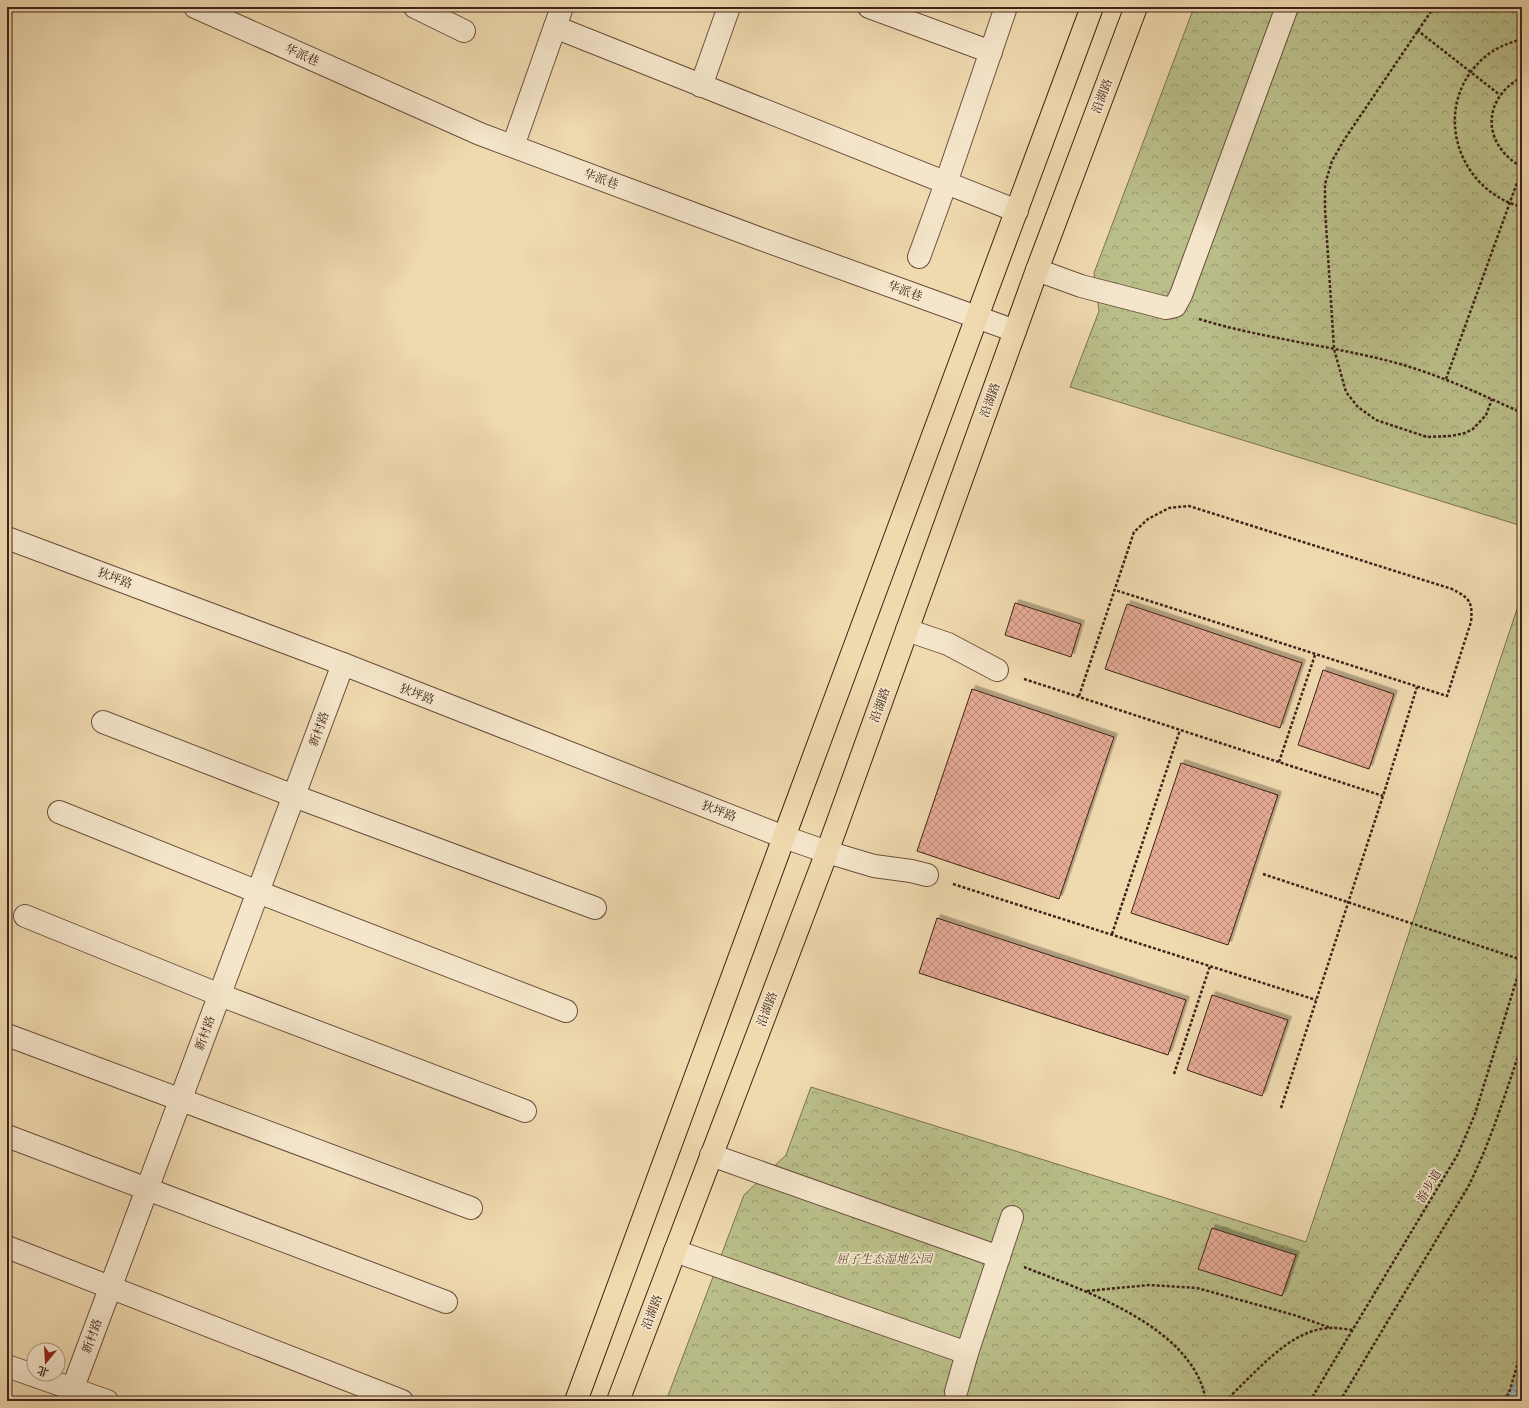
<svg xmlns="http://www.w3.org/2000/svg" width="1529" height="1408" font-family="'IM FELL DW Pica','Noto Serif SC',serif">
<style>
.park{fill:url(#park-crowns);stroke:#7d7151}
.water{fill:url(#water-ripples);stroke:#787c77}
.building{fill:url(#building-cross-hatch);stroke:#402318;filter:url(#shadow)}
.lines{fill:none;stroke-linecap:round;stroke-linejoin:round}
.minor-casing{stroke:#6c503e;stroke-width:24}
.major-casing{stroke:#402318;stroke-width:24}
.path{stroke:#402318;stroke-width:2.5;stroke-dasharray:3 2;stroke-linecap:butt}
.minor{stroke:#f5e6cb;stroke-width:22}
.major{stroke:#efd9af;stroke-width:22}
.labels{text-anchor:middle;stroke-width:3.5;stroke-linejoin:round;paint-order:stroke}
.street-label{font-size:12px;fill:#402318;stroke:#f5e6cb}
.park-label{font-size:12px;font-style:italic;fill:#5e4a34;stroke:#f5e6cb}
</style>
<defs>
<pattern id="park-crowns" width="20" height="18" patternUnits="userSpaceOnUse"><rect width="20" height="18" fill="#babf8a"/><path d="M2 6a3 3 0 1 1 6 0M12 15a3 3 0 1 1 6 0" fill="none" stroke="#999b70"/></pattern>
<pattern id="water-ripples" width="26" height="14" patternUnits="userSpaceOnUse"><rect width="26" height="14" fill="#9eb8b6"/><path d="M2 4q2-2 4 0t4 0M15 11q2-2 4 0t4 0" fill="none" stroke="#829593"/></pattern>
<pattern id="building-cross-hatch" width="8" height="8" patternUnits="userSpaceOnUse"><rect width="8" height="8" fill="#e6ab95"/><path d="M0 0l8 8M0 8l8-8" fill="none" stroke="#bc8b79"/></pattern>
<filter id="shadow"><feDropShadow dx="3.5" dy="-3.5" stdDeviation="0" flood-color="#0004"/></filter>
</defs>
<rect width="100%" height="100%" fill="#efd9af"/>
<filter id="stains"><feTurbulence type="fractalNoise" baseFrequency=".005" numOctaves="4"/><feColorMatrix values="0 0 0 0 .2 0 0 0 0 .09 0 0 0 0 .02 0 0 0 .5 -.17"/></filter>
<radialGradient id="worn" r=".72"><stop offset=".6" stop-color="#630" stop-opacity="0"/><stop offset="1" stop-color="#630" stop-opacity=".3"/></radialGradient>
<!-- park -->
<g class="park">
<polygon points="1194,7 1522,7 1522,526 1070,387 1099,311 1094,273"/>
<polygon points="1522,594 1522,1401 666,1401 744,1195 786,1155 811,1087 1306,1242"/>
</g>
<!-- water -->
<polygon class="water" points="1522,1376 1522,1401 1500,1401"/>
<!-- building -->
<g class="building">
<polygon points="1015,603 1081,624 1071,657 1005,635"/>
<polygon points="1127,604 1302,663 1280,728 1105,669"/>
<polygon points="1323,670 1394,694 1369,769 1298,745"/>
<polygon points="972,689 1114,737 1059,899 917,851"/>
<polygon points="1181,763 1278,795 1228,945 1131,913"/>
<polygon points="937,918 1186,1000 1168,1055 919,973"/>
<polygon points="1212,995 1288,1020 1262,1096 1187,1070"/>
<polygon points="1212,1228 1296,1255 1282,1296 1198,1269"/>
</g>
<g class="lines">
<defs>
<g id="minor">
<polyline points="195,7 480,134 761,239 1015,331"/>
<polyline points="415,7 464,31"/>
<polyline points="869,7 991,52"/>
<polyline points="555,27 1017,211"/>
<polyline points="701,86 729,7"/>
<polyline points="513,146 562,7"/>
<polyline points="919,257 946,183 1006,7"/>
<polyline points="1037,270 1081,286 1166,308 1175,306 1181,295 1287,7"/>
<polyline points="7,538 343,664 784,837 827,852 874,866 911,871 927,875"/>
<polyline points="907,630 948,644 997,670"/>
<polyline points="103,722 294,796 595,908"/>
<polyline points="59,812 258,892 566,1011"/>
<polyline points="25,916 220,995 525,1111"/>
<polyline points="7,1035 471,1208"/>
<polyline points="7,1136 446,1302"/>
<polyline points="711,1155 999,1257"/>
<polyline points="7,1247 402,1401"/>
<polyline points="675,1251 967,1353"/>
<polyline points="7,1366 107,1401"/>
<polyline points="956,1392 967,1353 1012,1217"/>
<polyline points="68,1401 343,664"/>
</g>
<g id="major">
<polyline points="576,1401 784,837 1092,7"/>
<polyline points="618,1401 827,852 1037,270 1136,7"/>
</g>
</defs>
<!-- minor casing -->
<use href="#minor" class="minor-casing"/>
<!-- major casing -->
<use href="#major" class="major-casing"/>
<!-- path -->
<g class="path">
<polyline points="1434,7 1344,140 1332,161 1325,184 1325,209 1334,349 1346,392 1358,407 1376,420 1427,437 1451,436 1465,433 1473,429 1486,415 1492,399"/>
<polyline points="1417,30 1500,95"/>
<path d="M1522,39C1509,43 1497,47 1486,56C1430,102 1454,189 1522,207"/>
<path d="M1522,77C1481,99 1482,145 1522,167"/>
<path d="M1199,319C1261,338 1326,345 1389,361C1435,373 1479,393 1522,413"/>
<polyline points="1446,379 1522,169"/>
<polyline points="1024,679 1383,796"/>
<path d="M1079,696L1134,532L1148,519L1169,508L1189,506L1452,589C1469,598 1473,601 1471,622L1447,696L1115,590"/>
<polyline points="1279,762 1315,655"/>
<polyline points="1263,874 1522,960"/>
<polyline points="953,884 1316,1000"/>
<polyline points="1112,934 1180,730"/>
<polyline points="1174,1074 1210,966"/>
<polyline points="1281,1108 1383,796 1417,687"/>
<path d="M1024,1267C1085,1291 1194,1327 1206,1401"/>
<polyline points="1087,1291 1149,1285 1197,1288 1294,1315 1331,1328"/>
<path d="M1225,1401C1254,1375 1290,1328 1331,1328C1338,1328 1346,1329 1353,1330"/>
<polyline points="1310,1401 1458,1154 1475,1114 1522,962"/>
<path d="M1340,1401L1468,1187C1491,1141 1506,1092 1522,1044"/>
<polyline points="1505,1401 1509,1393 1522,1349"/>
</g>
<!-- minor -->
<use href="#minor" class="minor"/>
<!-- major -->
<use href="#major" class="major"/>
</g>
<g class="labels">
<!-- street labels -->
<g class="street-label">
<text transform="translate(302 55) rotate(24)" y="4">华派巷</text>
<text transform="translate(1102 96) rotate(-69)" y="4">沿湖路</text>
<text transform="translate(601 179) rotate(20)" y="4">华派巷</text>
<text transform="translate(905 291) rotate(20)" y="4">华派巷</text>
<text transform="translate(990 400) rotate(-70)" y="4">沿湖路</text>
<text transform="translate(115 578) rotate(21)" y="4">狄坪路</text>
<text transform="translate(417 694) rotate(21)" y="4">狄坪路</text>
<text transform="translate(880 705) rotate(-70)" y="4">沿湖路</text>
<text transform="translate(319 729) rotate(-70)" y="4">新村路</text>
<text transform="translate(719 811) rotate(21)" y="4">狄坪路</text>
<text transform="translate(767 1009) rotate(-69)" y="4">沿湖路</text>
<text transform="translate(205 1033) rotate(-70)" y="4">新村路</text>
<text transform="translate(1429 1186) rotate(-59)" y="4">游步道</text>
<text transform="translate(652 1312) rotate(-69)" y="4">沿湖路</text>
<text transform="translate(92 1336) rotate(-70)" y="4">新村路</text>
</g>
<!-- park labels -->
<g class="park-label">
<text x="884" y="1263">屈子生态湿地公园</text>
</g>
</g>
<!-- margin -->
<rect width="1529" height="1408" fill="none" stroke="#efd9af" stroke-width="24"/>
<rect x="8" y="8" width="1513" height="1392" fill="none" stroke="#402318" stroke-width="2"/>
<rect x="12" y="12" width="1505" height="1384" fill="none" stroke="#402318"/>
<!-- north arrow -->
<g transform="translate(46 1362) rotate(198)"><circle r="19" fill="#f5e6cb" stroke="#ad9883"/>
<path d="M0-3L7 15L0 10L-7 15Z" fill="#8f2418"/>
<text y="-6" font-size="11" font-weight="bold" text-anchor="middle" fill="#402318">北</text>
</g>
<rect width="100%" height="100%" filter="url(#stains)"/>
<rect width="100%" height="100%" fill="url(#worn)"/>
</svg>
